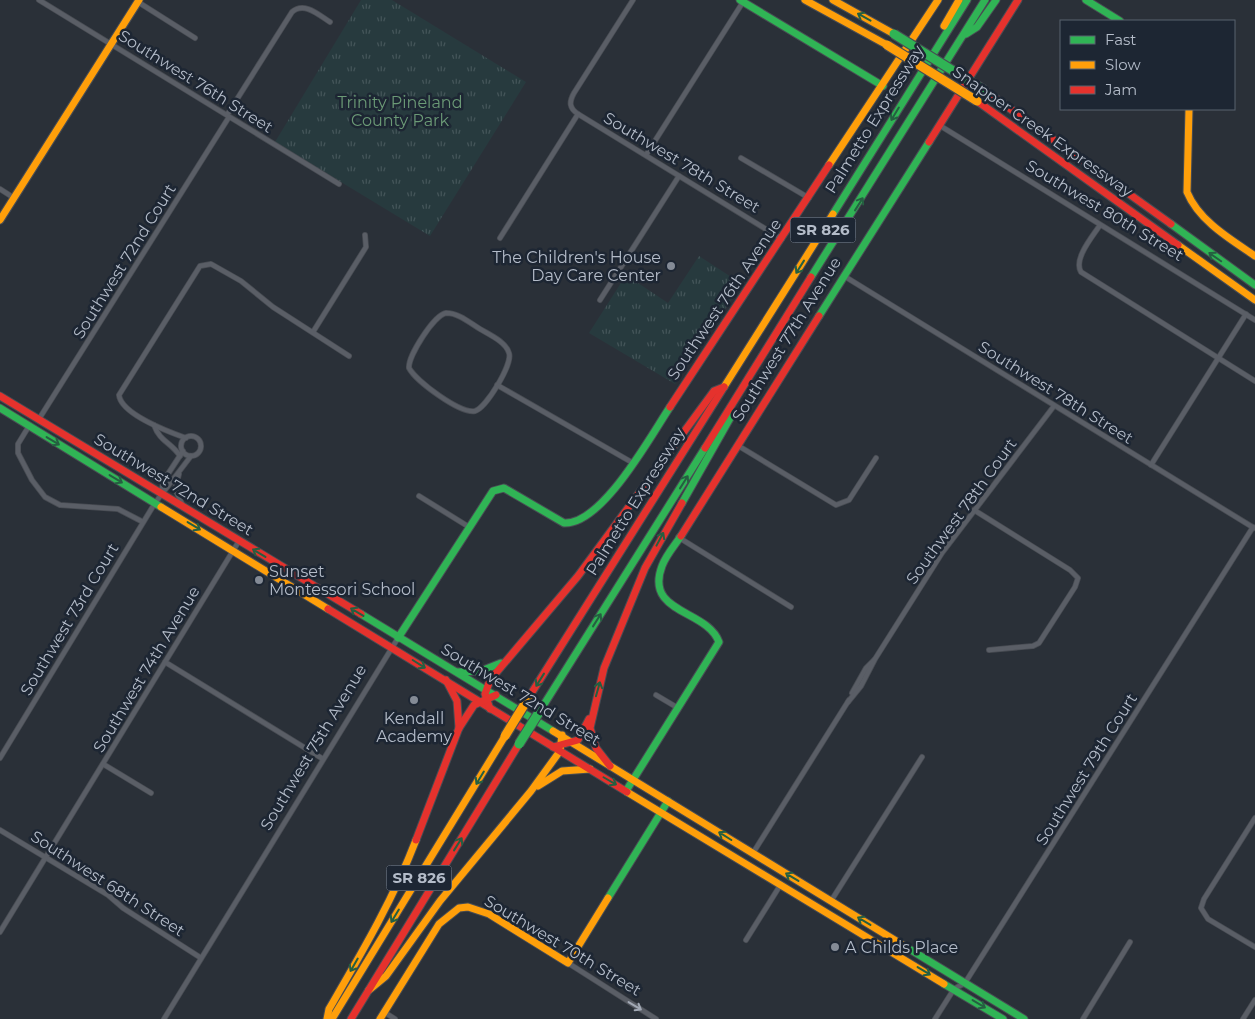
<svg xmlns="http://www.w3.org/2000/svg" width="1255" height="1019" font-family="Montserrat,sans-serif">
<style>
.park{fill:url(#park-tufts)}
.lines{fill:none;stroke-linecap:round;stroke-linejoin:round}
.street-casing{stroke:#484c53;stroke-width:6}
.fast-casing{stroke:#484c53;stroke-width:9}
.slow-casing{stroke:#484c53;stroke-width:9}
.jam-casing{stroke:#484c53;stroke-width:9}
.street{stroke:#5a5e66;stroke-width:4.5}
.fast{stroke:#30b455;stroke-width:7}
.slow{stroke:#ff9f0a;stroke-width:7}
.jam{stroke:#e5322d;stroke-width:7}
.fast-bridge-casing{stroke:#474c53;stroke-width:11;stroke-linecap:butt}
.slow-bridge-casing{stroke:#474c53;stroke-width:11;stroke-linecap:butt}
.fast-bridge{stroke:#30b455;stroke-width:9}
.slow-bridge{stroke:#ff9f0a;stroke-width:9}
.oneway{stroke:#255f41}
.oneway2{stroke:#a2a9b5}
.poi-dot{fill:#848b96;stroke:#1d2633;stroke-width:2}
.labels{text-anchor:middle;stroke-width:5;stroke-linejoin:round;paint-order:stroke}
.shield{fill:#1d2633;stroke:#878f9c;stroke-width:1}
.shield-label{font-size:15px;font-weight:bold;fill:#b4bcc9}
.street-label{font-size:16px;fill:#b4bcc9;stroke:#1d2633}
.park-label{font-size:16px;fill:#6b9a76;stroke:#1d2633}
.poi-label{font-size:16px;fill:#b4bcc9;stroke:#1d2633;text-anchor:start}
</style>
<defs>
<pattern id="park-tufts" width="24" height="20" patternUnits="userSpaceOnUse" patternTransform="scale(1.25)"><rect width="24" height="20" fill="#273a3e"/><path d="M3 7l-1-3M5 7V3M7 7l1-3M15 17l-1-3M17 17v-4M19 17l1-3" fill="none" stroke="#445559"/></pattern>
</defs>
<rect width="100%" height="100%" fill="#2a3038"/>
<!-- park -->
<g class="park">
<polygon points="361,0 392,0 526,82 430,236 275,142"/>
<polygon points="699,256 742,284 675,384 589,333 626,275 668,303"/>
</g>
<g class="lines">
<defs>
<g id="street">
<polyline points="39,0 339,184"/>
<path d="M633,0L574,93C569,102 569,108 578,114L782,239"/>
<polyline points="138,2 195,38"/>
<path d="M227,115L292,12C304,1 319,15 330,22"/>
<polyline points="939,125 1255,320"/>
<polyline points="646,155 743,2"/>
<polyline points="741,158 809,198"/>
<polyline points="0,189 14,198"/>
<path d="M1100,225C1093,236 1073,259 1081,272L1255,381"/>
<polyline points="500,238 578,114"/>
<polyline points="844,276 1254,528"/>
<polyline points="600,300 679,176"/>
<path d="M446,313C459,313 470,323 480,329C490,335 506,342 509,353C513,364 486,408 475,411C460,414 416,381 409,368C408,356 434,315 446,313Z"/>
<polyline points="313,332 366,247 365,235"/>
<polyline points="497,385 633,463"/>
<polyline points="39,419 229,117"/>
<path d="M154,425C160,442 171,442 180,456"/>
<polyline points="29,426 18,444 18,453 32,480 45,497 60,505 118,509 143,522"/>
<circle cx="191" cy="446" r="10"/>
<path d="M186,438C169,432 121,414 119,395L200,266L211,264L241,281L273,307L349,356"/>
<polyline points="737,445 836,505 849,500 876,458"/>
<polyline points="1151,465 1246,314"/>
<polyline points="179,474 175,489 183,506"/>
<polyline points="161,492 164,480 183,451"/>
<polyline points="419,496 469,527"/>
<polyline points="974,510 1070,570 1078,578 1075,587 1039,643 1033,646 989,650"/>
<polyline points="678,537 791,607"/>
<polyline points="165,662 323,759"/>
<polyline points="852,693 866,668 874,660"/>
<polyline points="656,695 678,708"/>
<polyline points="848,702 861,686 875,659 942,553 1054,406"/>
<polyline points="0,758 155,503 191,456"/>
<polyline points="103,764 151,793"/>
<polyline points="1255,818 1204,899 1201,908 1208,919 1255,947"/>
<polyline points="0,830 108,895 123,908 201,958"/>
<polyline points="753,853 849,700"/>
<polyline points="831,901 922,757"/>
<polyline points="0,932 239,541"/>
<polyline points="746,940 781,884"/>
<polyline points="568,963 656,1019"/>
<polyline points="384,1012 395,1019"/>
<polyline points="164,1019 398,638"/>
<polyline points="935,1019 954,989 965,983 970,975 1253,527"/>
<polyline points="1083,1019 1130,942"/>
<polyline points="1243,1019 1255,1000"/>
</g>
<g id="fast">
<polyline points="740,0 883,86"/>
<polyline points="1086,0 1120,21"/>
<polyline points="966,34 977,27 996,0"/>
<polyline points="833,214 967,0"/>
<polyline points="1171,224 1255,285"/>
<polyline points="811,277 985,0"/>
<polyline points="819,316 929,142"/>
<polyline points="0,408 161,507"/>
<polyline points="682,503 733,413"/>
<polyline points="361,614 553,731"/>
<path d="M398,638L493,491L504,488L564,523C602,525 650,437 670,407"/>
<polyline points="458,672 481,671 501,663"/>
<polyline points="543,706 705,448"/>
<path d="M626,791L719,642C707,609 644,614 662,566C666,555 675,545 681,536"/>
<polyline points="608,898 668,801"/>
<polyline points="906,947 1024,1019"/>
<polyline points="944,984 1003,1019"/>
</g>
<g id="slow">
<polyline points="805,0 887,45"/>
<polyline points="833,0 894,34"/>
<polyline points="944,26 959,0"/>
<path d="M1189,109L1187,192C1199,221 1230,239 1255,256"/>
<polyline points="829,165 938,0"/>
<polyline points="0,220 139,0"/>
<polyline points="1178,245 1255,300"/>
<polyline points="724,387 833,214"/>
<polyline points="161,507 328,609"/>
<polyline points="553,731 906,947"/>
<polyline points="538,786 562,771 590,769"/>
<polyline points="627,792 944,984"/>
<polyline points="369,990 386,976 440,901 531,791 560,751 562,735"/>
<path d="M327,1019L329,1009C361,954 393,900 416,840"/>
<polyline points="332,1019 505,736"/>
<polyline points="380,1019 439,924 459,908 468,907 489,914 568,963 608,898"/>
</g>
<g id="jam">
<polyline points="984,90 1171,224"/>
<polyline points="977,101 1178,245"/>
<polyline points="929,142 1018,0"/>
<polyline points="0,396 361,614"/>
<polyline points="670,407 829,165"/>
<polyline points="705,448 811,277"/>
<polyline points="681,536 819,316"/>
<polyline points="328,609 627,792"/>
<polyline points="446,680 457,701 459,728"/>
<polyline points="529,697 724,387"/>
<polyline points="490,709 485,694 490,680 578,576 714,391 724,387"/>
<polyline points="553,747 578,740 589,719"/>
<polyline points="610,766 596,748 590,728 604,668 645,568 682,503"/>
<polyline points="416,840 459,728 474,705 496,695"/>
<polyline points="351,1019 519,744"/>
</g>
</defs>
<!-- street casing -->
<use href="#street" class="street-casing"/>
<!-- fast casing -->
<use href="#fast" class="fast-casing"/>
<!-- slow casing -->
<use href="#slow" class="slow-casing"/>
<!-- jam casing -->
<use href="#jam" class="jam-casing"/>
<!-- street -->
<use href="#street" class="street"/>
<!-- fast -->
<use href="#fast" class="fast"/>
<!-- slow -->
<use href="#slow" class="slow"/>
<!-- jam -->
<use href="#jam" class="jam"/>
<defs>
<g id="fast-bridge">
<polyline points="894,34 984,90"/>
<polyline points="519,744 543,706"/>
</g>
<g id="slow-bridge">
<polyline points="887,45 977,101"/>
<polyline points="505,736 529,697"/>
</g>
</defs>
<!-- fast-bridge casing -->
<use href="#fast-bridge" class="fast-bridge-casing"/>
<!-- slow-bridge casing -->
<use href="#slow-bridge" class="slow-bridge-casing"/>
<!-- fast-bridge -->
<use href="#fast-bridge" class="fast-bridge"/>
<!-- slow-bridge -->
<use href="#slow-bridge" class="slow-bridge"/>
</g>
<!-- one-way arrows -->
<defs><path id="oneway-shaft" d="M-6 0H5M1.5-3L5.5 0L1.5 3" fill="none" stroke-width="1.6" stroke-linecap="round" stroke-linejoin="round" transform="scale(1.25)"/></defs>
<g class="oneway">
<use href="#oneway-shaft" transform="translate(864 17) rotate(-151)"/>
<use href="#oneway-shaft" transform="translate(895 114) rotate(121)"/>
<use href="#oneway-shaft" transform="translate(859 204) rotate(-58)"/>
<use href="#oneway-shaft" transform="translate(1215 257) rotate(-145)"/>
<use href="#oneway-shaft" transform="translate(800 267) rotate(122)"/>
<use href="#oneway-shaft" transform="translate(53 441) rotate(31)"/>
<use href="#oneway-shaft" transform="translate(116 479) rotate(31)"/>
<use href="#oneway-shaft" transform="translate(684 482) rotate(-58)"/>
<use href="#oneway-shaft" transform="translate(194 526) rotate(31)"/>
<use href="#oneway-shaft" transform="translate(660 539) rotate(-62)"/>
<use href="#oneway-shaft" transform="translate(259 553) rotate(-149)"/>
<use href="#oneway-shaft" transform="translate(357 612) rotate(-149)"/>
<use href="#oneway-shaft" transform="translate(597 620) rotate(-58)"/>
<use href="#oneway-shaft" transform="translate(419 664) rotate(32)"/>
<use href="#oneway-shaft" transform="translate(540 680) rotate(122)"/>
<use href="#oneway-shaft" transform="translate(598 689) rotate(-74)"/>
<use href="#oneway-shaft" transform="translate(480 778) rotate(121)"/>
<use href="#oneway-shaft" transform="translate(610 781) rotate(30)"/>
<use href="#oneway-shaft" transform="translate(725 836) rotate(-148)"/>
<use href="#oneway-shaft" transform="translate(458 844) rotate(-58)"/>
<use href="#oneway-shaft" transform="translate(792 877) rotate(-149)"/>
<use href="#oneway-shaft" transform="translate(395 916) rotate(121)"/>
<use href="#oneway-shaft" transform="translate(864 921) rotate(-149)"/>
<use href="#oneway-shaft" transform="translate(354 965) rotate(120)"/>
<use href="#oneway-shaft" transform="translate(924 971) rotate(31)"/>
<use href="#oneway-shaft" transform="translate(979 1004) rotate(31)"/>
</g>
<use class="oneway2" href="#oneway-shaft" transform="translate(635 1006) rotate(31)"/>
<!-- markers -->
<g class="poi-dot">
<circle cx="671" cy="266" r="5"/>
<circle cx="259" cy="580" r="5"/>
<circle cx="414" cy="700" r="5"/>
<circle cx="835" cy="947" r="5"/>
</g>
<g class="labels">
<!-- shield labels -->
<g class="shield">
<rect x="790.5" y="217.5" width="65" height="25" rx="4"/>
<rect x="386.5" y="865.5" width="65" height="25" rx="4"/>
</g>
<g class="shield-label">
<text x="823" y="235">SR 826</text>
<text x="419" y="883">SR 826</text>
</g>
<!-- street labels -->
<g class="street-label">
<text transform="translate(196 81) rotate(32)" y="6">Southwest 76th Street</text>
<text transform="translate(874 119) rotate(-58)" y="6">Palmetto Expressway</text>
<text transform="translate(1043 131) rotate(35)" y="6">Snapper Creek Expressway</text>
<text transform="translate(682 162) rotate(31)" y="6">Southwest 78th Street</text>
<text transform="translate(1105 210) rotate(31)" y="6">Southwest 80th Street</text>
<text transform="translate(124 261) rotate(-58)" y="6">Southwest 72nd Court</text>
<text transform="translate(724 299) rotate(-56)" y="6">Southwest 76th Avenue</text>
<text transform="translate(786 339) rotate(-58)" y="6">Southwest 77th Avenue</text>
<text transform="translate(1056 392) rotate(32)" y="6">Southwest 78th Street</text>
<text transform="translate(174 484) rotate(31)" y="6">Southwest 72nd Street</text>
<text transform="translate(635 501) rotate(-58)" y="6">Palmetto Expressway</text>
<text transform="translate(961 511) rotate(-54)" y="6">Southwest 78th Court</text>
<text transform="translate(69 619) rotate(-59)" y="6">Southwest 73rd Court</text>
<text transform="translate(146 669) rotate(-59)" y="6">Southwest 74th Avenue</text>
<text transform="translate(521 694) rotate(31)" y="6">Southwest 72nd Street</text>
<text transform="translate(313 747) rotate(-59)" y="6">Southwest 75th Avenue</text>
<text transform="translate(1086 769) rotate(-58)" y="6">Southwest 79th Court</text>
<text transform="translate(108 883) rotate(33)" y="6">Southwest 68th Street</text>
<text transform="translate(563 945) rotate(31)" y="6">Southwest 70th Street</text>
</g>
<!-- park labels -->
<g class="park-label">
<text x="400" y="108">Trinity Pineland<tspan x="400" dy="18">County Park</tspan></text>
</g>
<!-- poi labels -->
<g class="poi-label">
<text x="661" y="263" text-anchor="end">The Children's House<tspan x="661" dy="18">Day Care Center</tspan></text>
<text x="269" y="577">Sunset<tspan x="269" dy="18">Montessori School</tspan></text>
<text x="414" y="724" text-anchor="middle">Kendall<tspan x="414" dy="18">Academy</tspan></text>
<text x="845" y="953">A Childs Place</text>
</g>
</g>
<!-- legend -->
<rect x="1060" y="20" width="175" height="90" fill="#1d2633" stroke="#59626f"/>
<rect x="1070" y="36" width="25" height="8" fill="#30b455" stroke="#59626f"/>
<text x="1105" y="45" font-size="15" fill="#b4bcc9">Fast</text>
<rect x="1070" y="61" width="25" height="8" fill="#ff9f0a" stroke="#59626f"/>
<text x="1105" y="70" font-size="15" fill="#b4bcc9">Slow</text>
<rect x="1070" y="86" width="25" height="8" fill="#e5322d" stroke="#59626f"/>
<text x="1105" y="95" font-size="15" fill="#b4bcc9">Jam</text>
</svg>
